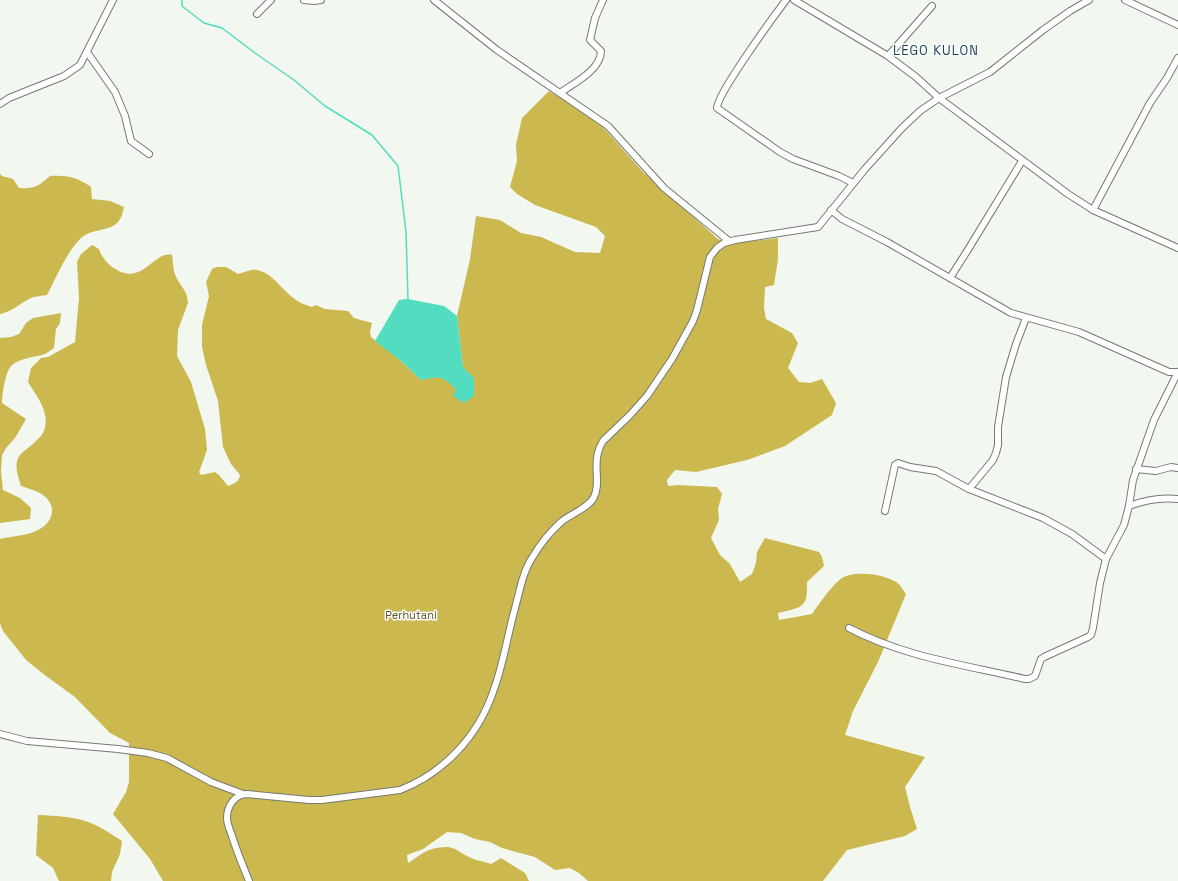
<svg xmlns="http://www.w3.org/2000/svg" width="1178" height="881" font-family="'Space Grotesk',sans-serif">
<style>
.forest{fill:#cbb84f}
.water{fill:#52dcc0}
.lines{fill:none;stroke-linecap:round;stroke-linejoin:round}
.stream{stroke:#52dcc0;stroke-width:1.5}
.minor-casing{stroke:#747973;stroke-width:8}
.minor{stroke:#fff;stroke-width:6}
.labels{text-anchor:middle;stroke-width:3;stroke-linejoin:round;paint-order:stroke}
.park-label{font-size:11px;fill:#585025;stroke:#fff}
.quarter-label{font-size:13px;letter-spacing:1px;fill:#153f56;stroke:#fff}
</style>
<rect width="100%" height="100%" fill="#f2f7f0"/>
<!-- forest -->
<g class="forest">
<path d="M549,91L580,109L600,124L644,173L718,239L730,244L778,238V259L774,285L765,287L764,308L766,319L792,333L798,343L788,368L799,382L810,383L822,379L836,403L832,415L785,446L747,460L696,472L675,470L667,480L668,486L678,485L717,487L722,494L718,509L719,520L711,538L720,555L730,564L740,582L752,574L756,563L757,552L765,538L819,552L822,557L824,566L807,582C808,608 802,607 778,613L779,620L812,614C819,604 832,585 842,578C854,570 884,574 896,582C900,584 903,590 906,594L878,662L853,711L845,735L925,757L905,787L910,807L917,829L905,836L847,850L823,881H588L579,873L570,868L555,870L535,857L502,848L490,842L475,839L461,833L447,832L423,849L407,855L408,863C415,859 421,853 429,850C457,842 454,852 476,860C481,861 486,862 491,864L501,858L525,873L529,881H163L150,859L113,814L126,792L129,782V743L110,733L75,697L46,676L26,660L3,631L0,623V539C12,536 25,536 36,531C52,524 59,507 43,495C38,491 27,488 21,486C18,475 13,465 20,455C26,449 39,440 43,433C52,414 37,397 28,382L31,368L41,358L48,357L75,342L79,298L77,262L81,254L92,245L99,249C101,256 106,262 111,266C142,290 153,250 172,255C173,260 173,270 175,274C179,286 187,288 188,303L178,330L177,356L191,382L205,429L207,450L199,472L201,475L215,472L219,475L228,486C235,483 239,482 240,475L231,464L223,447L218,401L206,365L202,347V325L209,296L206,282L212,269L216,267H226L238,274C242,273 247,271 251,270C269,268 280,288 292,297C298,302 305,305 312,307L316,305L325,309L348,311L354,318L372,323L370,332L371,337L401,361L421,380C426,379 432,377 437,377C450,376 459,394 464,403L463,367L457,316L470,259L476,216L500,220L521,233L541,237L575,252L600,253L605,236L596,227L535,205L517,194L510,187L517,161L516,145L522,118Z"/>
<path d="M0,174L2,176L13,179L19,188C34,189 39,186 50,176C67,175 77,177 91,187L92,199L110,201L124,207C123,211 122,216 120,219C112,233 92,227 80,239C65,255 57,276 47,295C42,296 36,296 31,298C20,303 12,312 0,314Z"/>
<path d="M61,313L60,323L56,329L54,348C44,356 40,355 28,358C21,360 13,362 9,369C5,376 2,394 2,403L26,419L15,438L6,448L2,455L1,472L3,490L20,498L31,508L30,519L0,523V338L11,337L19,334L26,323L33,318Z"/>
<path d="M38,815C55,816 72,816 88,822C100,826 111,834 122,841L120,854L112,872L111,881H59L53,868L36,855Z"/>
</g>
<!-- water -->
<path class="water" d="M408,299L444,306L457,316L463,367L474,378V396L464,403L453,396L456,389C440,375 441,376 421,380L401,361L375,341L399,300Z"/>
<g class="lines">
<!-- stream -->
<polyline class="stream" points="182,0 182,6 204,23 222,28 255,53 294,80 325,106 372,135 398,166 406,232 408,299"/>
<defs>
<g id="minor">
<polyline points="304,0 314,1 321,0"/>
<polyline points="434,0 497,50 608,126 664,188 729,241"/>
<path d="M786,0C774,16 717,94 717,108L780,152L793,159L839,176L853,183"/>
<polyline points="794,0 888,56 916,77 939,98 1068,194 1093,210 1178,248"/>
<polyline points="1125,0 1178,25"/>
<polyline points="257,14 271,0"/>
<polyline points="87,52 115,92 125,116 131,141 149,154"/>
<polyline points="888,56 932,6"/>
<path d="M560,93C574,83 601,70 601,51L590,40L595,18L603,0"/>
<polyline points="0,104 9,98 64,76 80,65 113,0"/>
<polyline points="831,210 842,219 887,242 1011,313 1079,332 1169,372 1178,372"/>
<polyline points="1093,210 1150,103 1167,78 1178,58"/>
<polyline points="950,278 969,248 1022,161"/>
<polyline points="1136,469 1156,471 1171,467 1178,468"/>
<polyline points="969,489 993,460 996,453 998,445 998,427 1006,377 1016,344 1026,318"/>
<path d="M1129,506C1145,500 1161,497 1178,499"/>
<polyline points="885,511 895,465 898,463 910,467 936,471 969,489 1043,518 1072,534 1106,559"/>
<path d="M849,628C904,657 965,665 1025,679H1029L1035,676L1041,659L1044,657L1088,637L1091,635L1093,628L1100,583L1106,559L1124,525L1129,506L1133,480L1154,420L1178,372"/>
<polyline points="0,734 27,741 118,749 148,753 167,758 211,782 243,794"/>
<path d="M249,881C243,866 237,852 232,836C230,830 227,824 227,818C227,806 235,794 247,794L309,800H322L400,790C444,773 478,736 493,692C503,666 507,638 514,612C519,595 522,573 532,558C539,546 550,532 561,522C570,514 589,508 594,497C602,481 590,462 603,441L630,415L647,396L672,359L693,321L697,310L710,257L717,248L724,243L735,240L818,227L865,169L902,128L920,111L939,98L990,72L1043,30L1070,11L1089,0"/>
</g>
</defs>
<!-- minor casing -->
<use href="#minor" class="minor-casing"/>
<!-- minor -->
<use href="#minor" class="minor"/>
</g>
<g class="labels">
<!-- park labels -->
<g class="park-label">
<text x="411" y="619">Perhutani</text>
</g>
<!-- quarter labels -->
<g class="quarter-label">
<text x="936" y="55">LEGO KULON</text>
</g>
</g>
</svg>
